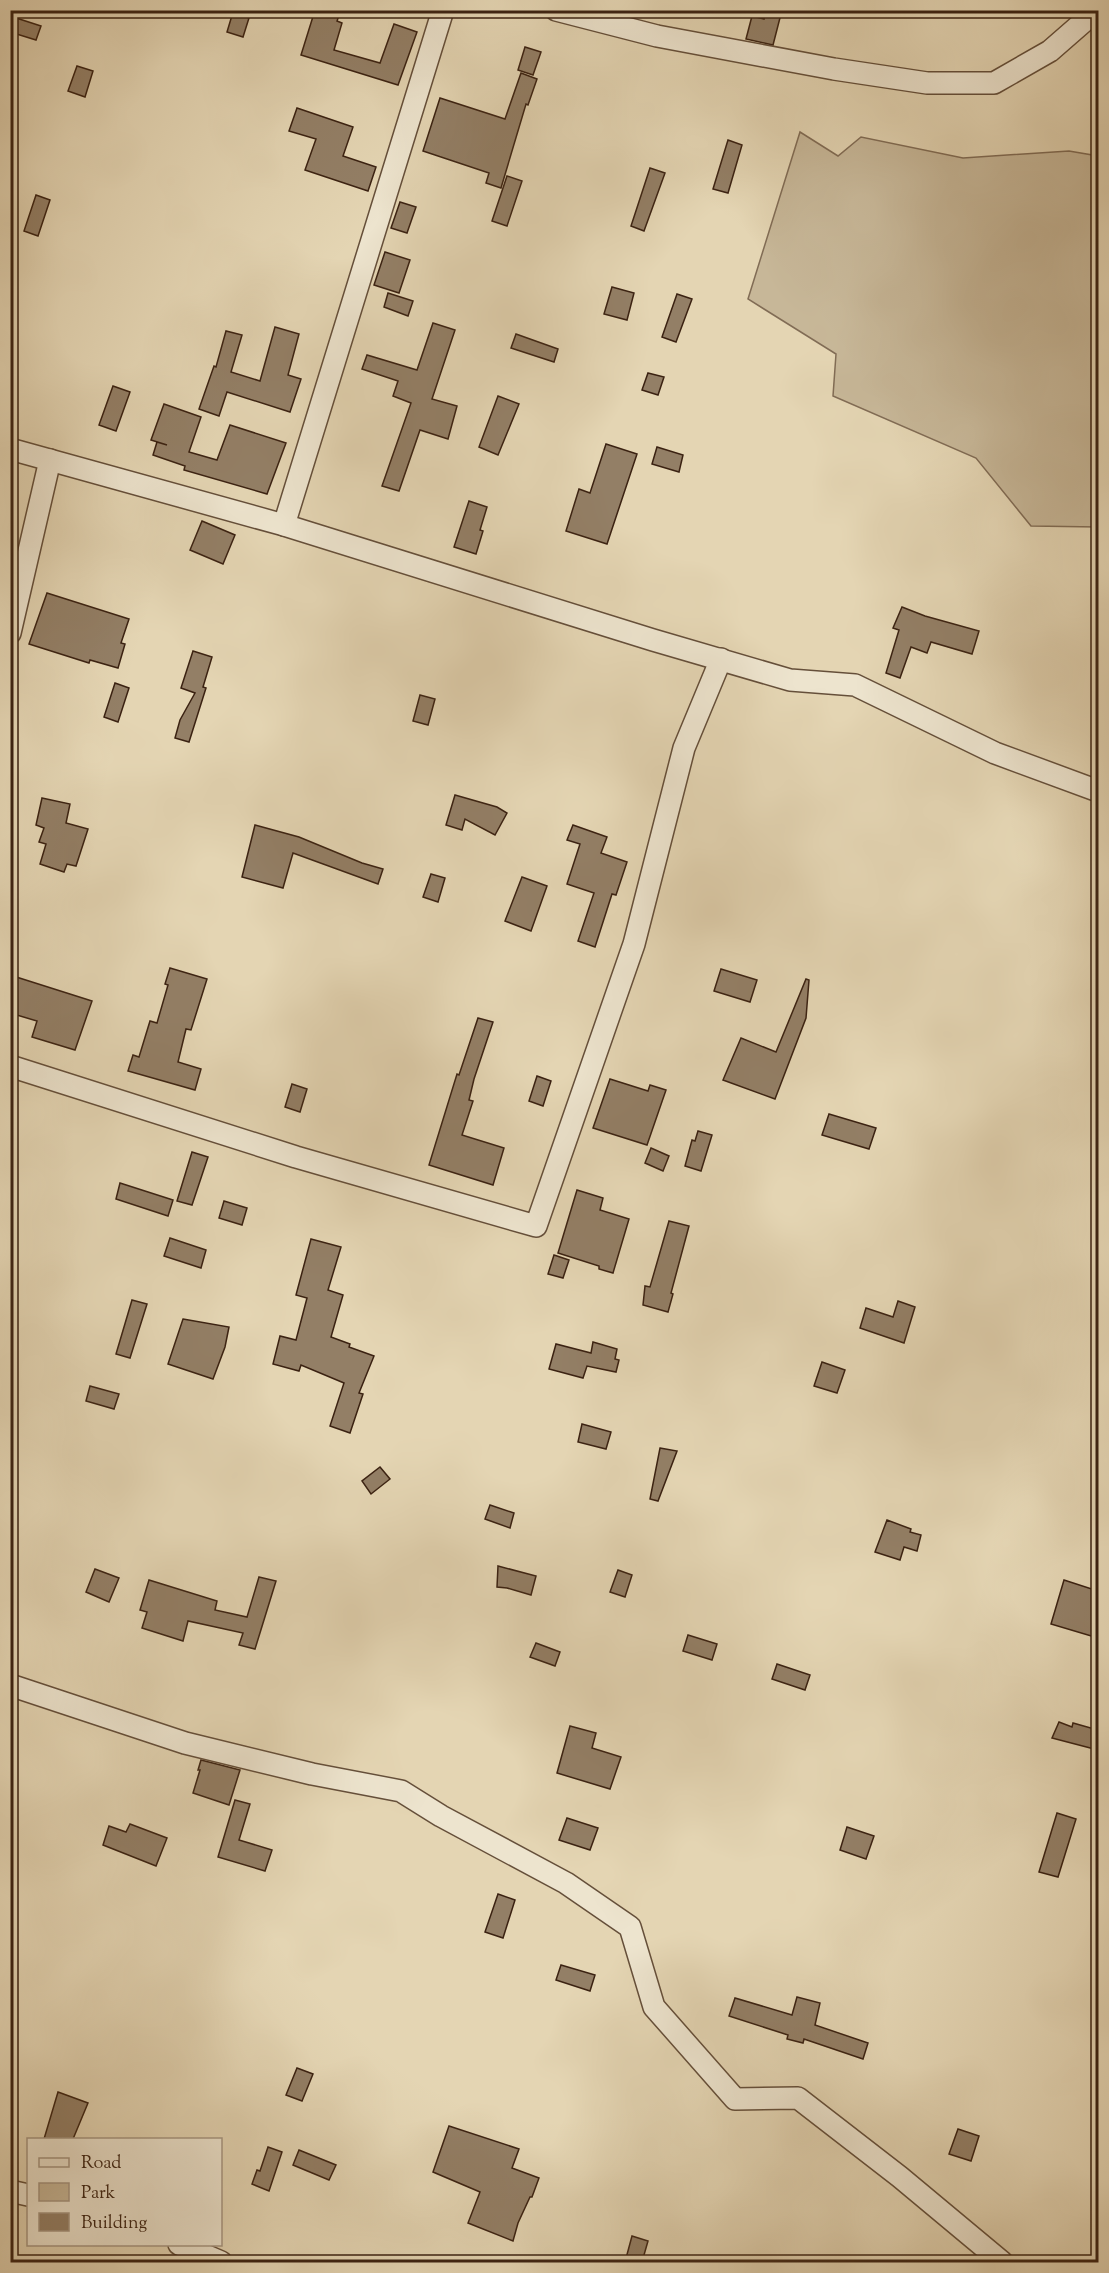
<svg xmlns="http://www.w3.org/2000/svg" width="1109" height="2273" font-family="'Sorts Mill Goudy',serif">
<style>
.green{fill:#c7b798;stroke:#816c55;stroke-width:1.5}
.building{fill:#937f66;stroke:#3b2212;stroke-width:1.5}
.lines{fill:none;stroke-linecap:round;stroke-linejoin:round}
.street-casing{stroke:#654f3a;stroke-width:24}
.street{stroke:#ede4ce;stroke-width:21}
</style>
<rect width="100%" height="100%" fill="#e4d5b3"/>
<filter id="stains"><feTurbulence type="fractalNoise" baseFrequency=".00333" numOctaves="4"/><feColorMatrix values="0 0 0 0 .2 0 0 0 0 .09 0 0 0 0 .02 0 0 0 .5 -.17"/></filter>
<radialGradient id="worn" r=".72"><stop offset=".6" stop-color="#630" stop-opacity="0"/><stop offset="1" stop-color="#630" stop-opacity=".3"/></radialGradient>
<!-- green -->
<polygon class="green" points="800,132 838,156 861,137 963,158 1069,151 1098,156 1098,527 1031,526 976,458 833,396 836,354 748,299"/>
<!-- building -->
<g class="building">
<polygon points="315,10 341,10 337,21 342,23 334,50 380,63 394,24 417,32 398,85 301,55"/>
<polygon points="766,10 782,10 773,45 746,39 752,16 764,19"/>
<polygon points="233,12 249,18 243,37 227,32"/>
<polygon points="10,16 41,26 36,40 10,32"/>
<polygon points="525,47 541,52 533,75 518,70"/>
<polygon points="77,66 93,71 85,97 68,91"/>
<polygon points="521,73 537,79 528,105 526,104 501,188 486,183 489,173 423,151 440,98 505,119"/>
<polygon points="297,108 353,127 343,156 376,167 368,191 305,170 316,139 289,131"/>
<polygon points="728,140 742,145 728,193 713,189"/>
<polygon points="650,168 665,173 644,231 631,226"/>
<polygon points="507,176 522,181 507,226 492,221"/>
<polygon points="36,195 50,200 38,236 24,231"/>
<polygon points="400,202 416,207 407,233 391,228"/>
<polygon points="385,252 410,260 399,293 374,285"/>
<polygon points="612,287 634,293 627,320 604,314"/>
<polygon points="388,293 413,301 408,316 384,307"/>
<polygon points="677,294 692,299 676,342 662,337"/>
<polygon points="433,323 455,330 432,399 457,406 448,439 420,430 399,491 382,486 411,403 393,396 398,381 362,369 367,355 417,370"/>
<polygon points="275,327 299,334 288,375 301,379 290,412 227,392 219,416 199,409 214,366 216,367 226,331 242,335 231,372 260,381"/>
<polygon points="516,334 558,349 554,362 511,348"/>
<polygon points="648,373 664,377 658,395 642,390"/>
<polygon points="113,386 130,392 116,431 99,425"/>
<polygon points="498,396 519,404 498,455 479,447"/>
<polygon points="164,404 201,417 189,452 217,460 230,425 286,443 267,494 184,470 185,466 153,455 157,442 167,445 151,440"/>
<polygon points="606,444 637,454 607,544 566,531 579,489 590,493"/>
<polygon points="657,447 683,455 679,472 652,464"/>
<polygon points="469,501 487,507 480,530 483,531 476,554 454,547"/>
<polygon points="202,521 235,535 223,564 190,550"/>
<polygon points="47,593 129,619 121,643 125,644 118,668 90,660 89,663 29,644"/>
<polygon points="902,607 925,616 979,631 972,654 931,642 927,653 911,647 900,678 886,673 899,630 893,628"/>
<polygon points="193,651 212,657 203,687 206,688 189,742 175,738 180,720 195,693 181,688"/>
<polygon points="115,683 129,688 118,722 104,717"/>
<polygon points="420,695 435,699 428,725 413,721"/>
<polygon points="455,795 497,807 507,813 495,835 465,819 462,830 446,825"/>
<polygon points="42,798 70,804 66,823 88,829 76,866 67,864 64,872 40,864 46,844 39,842 44,828 36,825"/>
<polygon points="255,825 299,837 362,863 383,869 378,884 293,853 283,888 242,877"/>
<polygon points="573,825 607,837 601,853 627,862 616,895 612,894 595,947 578,941 594,893 567,884 580,844 567,840"/>
<polygon points="431,874 445,878 438,902 423,897"/>
<polygon points="522,877 547,886 531,931 505,921"/>
<polygon points="170,968 207,979 191,1030 186,1029 178,1062 201,1069 195,1090 128,1071 133,1055 139,1057 150,1021 157,1023 168,985 165,984"/>
<polygon points="721,969 757,980 750,1002 714,991"/>
<polygon points="10,975 92,1001 75,1050 32,1037 37,1021 10,1013"/>
<polygon points="806,979 809,980 806,1018 775,1099 723,1080 741,1038 776,1052"/>
<polygon points="478,1018 493,1022 474,1079 469,1100 473,1101 462,1135 504,1148 493,1185 429,1165 457,1074 459,1075"/>
<polygon points="537,1076 551,1081 543,1106 529,1101"/>
<polygon points="610,1079 648,1091 650,1085 666,1090 647,1145 593,1128"/>
<polygon points="292,1084 307,1089 300,1112 285,1107"/>
<polygon points="829,1114 876,1128 869,1149 822,1135"/>
<polygon points="698,1131 712,1135 701,1171 685,1166 692,1140 695,1141"/>
<polygon points="651,1148 669,1156 663,1171 645,1163"/>
<polygon points="192,1152 208,1157 192,1205 177,1201"/>
<polygon points="120,1183 173,1200 168,1216 116,1199"/>
<polygon points="577,1190 603,1198 600,1210 629,1219 613,1273 599,1269 599,1266 558,1253"/>
<polygon points="224,1201 247,1208 242,1225 219,1218"/>
<polygon points="669,1221 689,1226 671,1293 673,1294 668,1312 643,1305 645,1286 650,1287"/>
<polygon points="170,1238 206,1250 201,1268 164,1256"/>
<polygon points="311,1239 341,1247 328,1290 343,1295 331,1337 350,1344 349,1347 374,1356 359,1393 363,1394 350,1433 330,1426 344,1383 301,1365 299,1371 273,1364 280,1336 296,1340 307,1298 296,1295"/>
<polygon points="554,1255 569,1260 563,1278 548,1274"/>
<polygon points="132,1300 147,1304 130,1358 116,1354"/>
<polygon points="898,1301 915,1307 904,1343 860,1328 866,1308 893,1317"/>
<polygon points="183,1319 229,1327 225,1347 213,1379 168,1364"/>
<polygon points="593,1342 617,1349 615,1359 619,1360 616,1372 587,1366 583,1378 549,1369 556,1344 591,1353"/>
<polygon points="822,1362 845,1370 837,1393 814,1386"/>
<polygon points="90,1386 119,1394 114,1409 86,1401"/>
<polygon points="582,1424 611,1432 606,1449 578,1442"/>
<polygon points="660,1448 677,1451 658,1501 650,1499"/>
<polygon points="380,1467 390,1479 371,1494 362,1481"/>
<polygon points="490,1505 514,1513 510,1528 485,1519"/>
<polygon points="887,1520 911,1529 910,1532 921,1535 917,1551 904,1547 900,1560 875,1552"/>
<polygon points="498,1566 536,1576 531,1595 507,1588 497,1587"/>
<polygon points="95,1569 119,1578 109,1602 86,1592"/>
<polygon points="618,1570 632,1575 625,1597 610,1592"/>
<polygon points="259,1577 276,1581 255,1649 239,1645 243,1633 188,1621 183,1641 142,1628 147,1612 140,1610 149,1580 217,1601 215,1610 247,1617"/>
<polygon points="1064,1580 1098,1591 1098,1638 1051,1624"/>
<polygon points="688,1635 717,1644 712,1660 683,1651"/>
<polygon points="536,1643 560,1652 555,1666 530,1657"/>
<polygon points="777,1664 810,1675 805,1690 772,1679"/>
<polygon points="1059,1722 1072,1727 1073,1723 1098,1730 1098,1750 1052,1738"/>
<polygon points="570,1726 596,1733 592,1748 621,1757 610,1789 557,1773"/>
<polygon points="201,1760 240,1770 229,1805 193,1793 200,1770 198,1770"/>
<polygon points="235,1800 250,1804 239,1840 272,1850 265,1871 218,1857"/>
<polygon points="1057,1813 1076,1819 1058,1877 1039,1872"/>
<polygon points="567,1818 598,1828 590,1850 559,1840"/>
<polygon points="130,1824 167,1838 156,1866 103,1845 109,1826 126,1832"/>
<polygon points="847,1827 874,1836 866,1859 840,1850"/>
<polygon points="498,1894 515,1900 503,1938 485,1932"/>
<polygon points="561,1965 595,1975 590,1991 556,1980"/>
<polygon points="797,1997 820,2003 815,2025 868,2043 863,2059 804,2039 803,2043 787,2039 788,2035 729,2016 735,1998 792,2015"/>
<polygon points="297,2068 313,2074 302,2101 286,2095"/>
<polygon points="58,2092 88,2103 73,2139 44,2139"/>
<polygon points="449,2126 519,2149 512,2168 539,2178 532,2197 530,2197 518,2223 513,2241 468,2223 480,2192 433,2172"/>
<polygon points="958,2129 979,2136 971,2161 949,2154"/>
<polygon points="268,2147 282,2152 269,2191 252,2184 257,2170 260,2171"/>
<polygon points="299,2150 336,2165 329,2180 293,2165"/>
<polygon points="632,2236 648,2241 642,2262 625,2262"/>
</g>
<g class="lines">
<defs>
<g id="street">
<polyline points="556,10 657,36 834,69 927,83 994,83 1050,51 1097,10"/>
<polyline points="10,449 284,525 653,640 790,680 855,685 995,753 1098,791"/>
<polyline points="284,525 443,10"/>
<polyline points="10,633 50,460"/>
<polyline points="10,1066 296,1157 536,1226 634,944 684,748 721,659"/>
<polyline points="10,1685 185,1743 312,1774 401,1791 441,1816 566,1883 630,1927 654,2007 735,2099 798,2098 900,2177 1002,2262"/>
<polyline points="10,2191 28,2195"/>
<polyline points="179,2244 221,2262"/>
</g>
</defs>
<!-- street casing -->
<use href="#street" class="street-casing"/>
<!-- street -->
<use href="#street" class="street"/>
</g>
<!-- margin -->
<rect width="1109" height="2273" fill="none" stroke="#e4d5b3" stroke-width="36"/>
<rect x="12" y="12" width="1085" height="2249" fill="none" stroke="#3b2212" stroke-width="3"/>
<rect x="18" y="18" width="1073" height="2237" fill="none" stroke="#3b2212" stroke-width="1.5"/>
<!-- legend -->
<rect x="27" y="2138" width="195" height="108" fill="#ede4ce" stroke="#a69683" stroke-width="1.5"/>
<rect x="39" y="2158" width="30" height="9" fill="#ede4ce" stroke="#a69683" stroke-width="1.5"/>
<text x="81" y="2168" font-size="18" fill="#3b2212">Road</text>
<rect x="39" y="2183" width="30" height="18" fill="#c7b798" stroke="#a69683" stroke-width="1.5"/>
<text x="81" y="2198" font-size="18" fill="#3b2212">Park</text>
<rect x="39" y="2213" width="30" height="18" fill="#937f66" stroke="#a69683" stroke-width="1.5"/>
<text x="81" y="2228" font-size="18" fill="#3b2212">Building</text>
<rect width="100%" height="100%" filter="url(#stains)"/>
<rect width="100%" height="100%" fill="url(#worn)"/>
</svg>
